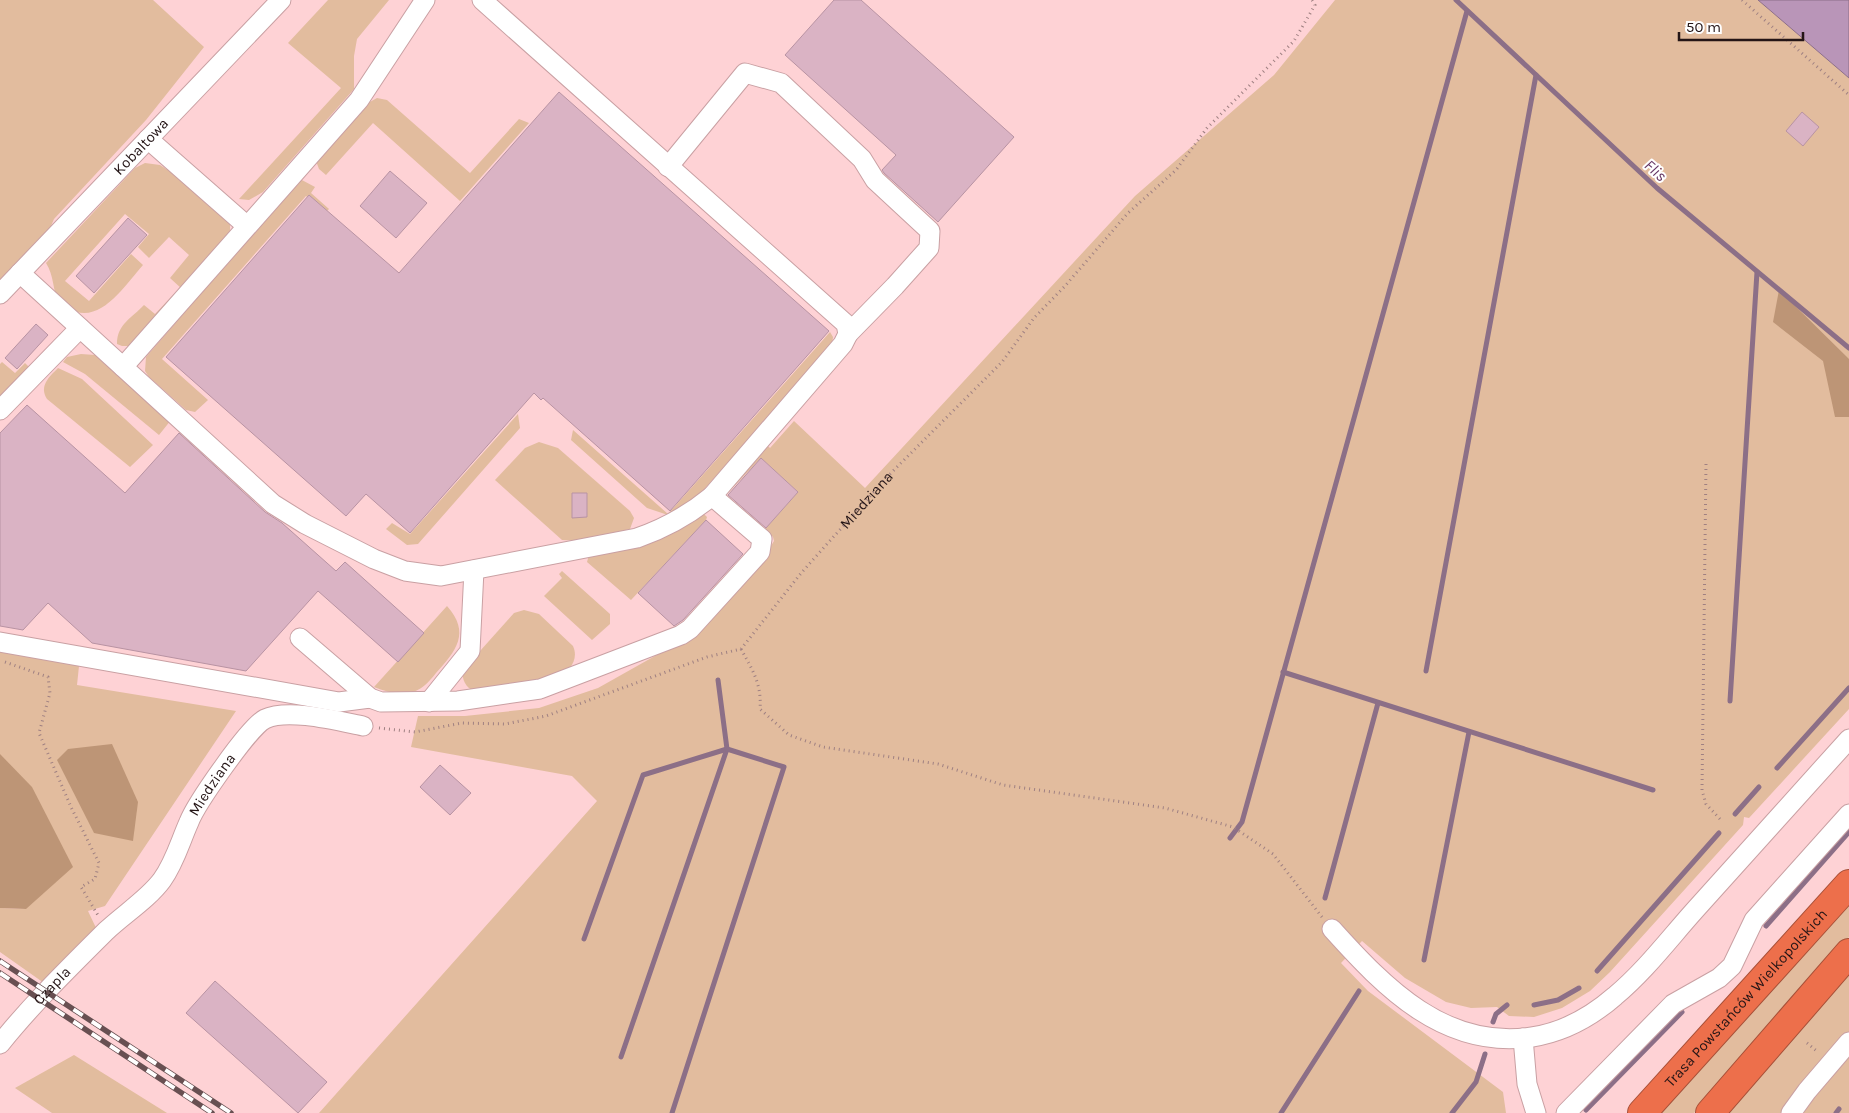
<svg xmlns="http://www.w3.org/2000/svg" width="1849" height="1113" font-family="Karla,sans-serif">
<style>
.green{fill:#e2bc9e}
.forest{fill:#bd9576}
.water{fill:#b995b8;stroke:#8c6f87}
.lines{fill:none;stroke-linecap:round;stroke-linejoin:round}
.stream{stroke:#8c6f87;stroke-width:5}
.building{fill:#dab3c4;stroke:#b893a3}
.minor-casing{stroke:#c9a0a3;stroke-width:21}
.highway-casing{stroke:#a75038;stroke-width:30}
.path{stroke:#9f8082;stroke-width:3;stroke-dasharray:1 4;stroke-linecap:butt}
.minor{stroke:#fff;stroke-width:19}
.highway{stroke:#ed6f4b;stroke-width:28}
.rail-casing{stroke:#685052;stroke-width:5.5}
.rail{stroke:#fff;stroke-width:4;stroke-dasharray:11;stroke-linecap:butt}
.labels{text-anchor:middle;stroke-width:4;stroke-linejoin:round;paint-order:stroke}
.street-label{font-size:15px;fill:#241516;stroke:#fff}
.water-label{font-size:16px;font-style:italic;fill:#643564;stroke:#fff}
</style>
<rect width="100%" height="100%" fill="#fed2d5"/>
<!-- green -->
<g class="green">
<polygon points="0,0 153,0 204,47 146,120 54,219 48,233 0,287"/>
<polygon points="328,0 389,0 357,39 354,56 354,89 263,192 249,200 239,199 341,88 288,43"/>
<polygon points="1335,0 1758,0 1849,78 1849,709 1749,818 1744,817 1743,825 1610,972 1590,991 1562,1008 1534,1017 1509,1016 1497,1007 1471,1008 1446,1002 1405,978 1362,941 1341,963 1368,991 1503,1092 1506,1113 319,1113 597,801 572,776 411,747 418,716 465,716 539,708 598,688 678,643 764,557 774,541 773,537 765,529 798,492 761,458 725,496 766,444 770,448 794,421 865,488 1135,196 1274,75"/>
<polygon points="377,98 387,100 470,173 519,119 529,123 460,201 373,123 326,175 319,169 316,161 368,103"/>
<path d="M145,163L160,165L177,176L230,223V234L182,289L170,278L189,255L169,237L149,258L138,247L149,234L125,214L65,281L89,301L131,254L143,265C125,285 98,329 67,307C65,306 60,303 58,300C53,292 54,275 46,263L135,168Z"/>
<polygon points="300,179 315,187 311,193 329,209 325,213 306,196 162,359 208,400 195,412 186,410 149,377 145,371 146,357"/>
<path d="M174,294L177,295L129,346H122L117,344C117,324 132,318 144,305L155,314Z"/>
<polygon points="830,332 833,337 832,345 692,503 668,515 647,508 571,440 573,430 668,514"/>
<polygon points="81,354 95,355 102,359 171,420 159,435 85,374 63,362 67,357"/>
<polygon points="2,362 15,373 25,363 33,371 0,398 0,364"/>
<path d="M58,368L82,379L153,445L130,467L47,399C39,386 49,377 58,368Z"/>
<polygon points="518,414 520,428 418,544 407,545 386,529 392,523 410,534"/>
<polygon points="539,442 558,448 630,511 634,518 630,529 580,541 562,540 495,480 525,448"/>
<polygon points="704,514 707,517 706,520 631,600 587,562 589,555 691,523"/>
<polygon points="562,571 610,614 610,624 592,640 544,596 562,578 559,574"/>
<path d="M447,606C471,633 456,651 436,673C428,683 421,691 408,693C396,695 385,691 374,687Z"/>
<path d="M524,610L539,614L573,646C579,659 570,671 559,676L477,692C467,690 461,680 463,670L514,613Z"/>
<polygon points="0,651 79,666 77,685 236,711 105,906 88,911 97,930 44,983 0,952 0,908 26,909 0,828"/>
<polygon points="1849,897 1849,937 1694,1113 1655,1113"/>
<polygon points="1849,961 1849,1113 1707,1113"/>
<polygon points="74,1055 167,1113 52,1113 15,1088"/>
</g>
<!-- forest -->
<g class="forest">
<polygon points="1779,290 1849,359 1849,417 1835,417 1823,361 1773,322"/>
<polygon points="112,744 138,802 133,841 94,833 57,760 68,749"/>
<polygon points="0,754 32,787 73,867 26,909 0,908"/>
</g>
<!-- water -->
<polygon class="water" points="1758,0 1849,0 1849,78"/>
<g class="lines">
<!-- stream -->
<g class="stream">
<polyline points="1456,0 1657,188 1849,348"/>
<polyline points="1426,671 1536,75"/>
<polyline points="1283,672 1653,790"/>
<polyline points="1730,701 1757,272"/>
<polyline points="1777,768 1849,688"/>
<polyline points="1735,814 1759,787"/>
<polyline points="1230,838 1242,822 1467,11"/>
<polyline points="1325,898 1378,703"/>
<polyline points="1766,926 1849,832"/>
<polyline points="584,939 643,775 727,749"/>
<polyline points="1424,960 1469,732"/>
<polyline points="1597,971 1719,833"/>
<polyline points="1534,1005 1558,1000 1579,988"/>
<polyline points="1493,1022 1496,1014 1507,1005"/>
<polyline points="621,1057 727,749"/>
<polyline points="1586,1110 1682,1012"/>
<polyline points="672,1113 784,767 727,749 718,680"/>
<polyline points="1281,1113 1359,991"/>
<polyline points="1452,1113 1476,1082 1485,1054"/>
<polyline points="1836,1113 1839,1109"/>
</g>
</g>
<!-- building -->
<g class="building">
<polygon points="834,0 861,0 1014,137 938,222 884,173 882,170 896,155 785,55"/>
<polygon points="559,92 829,331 670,511 543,398 541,400 534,393 410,533 366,494 346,516 166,357 309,195 399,273"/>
<polygon points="1802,112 1819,127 1803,146 1786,131"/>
<polygon points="390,171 427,203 396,238 360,206"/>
<polygon points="128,218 147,235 94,293 76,276"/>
<polygon points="36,324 48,335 17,369 5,358"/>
<polygon points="27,405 125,493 179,433 265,512 282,523 336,571 345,562 424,633 398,662 318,591 246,671 92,643 48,603 23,630 0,626 0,433"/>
<polygon points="761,458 798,492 766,528 728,495"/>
<polygon points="572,493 587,493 587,517 572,518"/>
<polygon points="706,520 743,554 683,620 674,626 638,593"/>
<polygon points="440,765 471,793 450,815 420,787"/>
<polygon points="215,981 327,1082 298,1113 186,1013"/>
</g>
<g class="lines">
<defs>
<g id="minor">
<polyline points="148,139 247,226"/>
<polyline points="668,167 745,73 781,83 862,159 875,180 930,231 929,248 895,286 848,334"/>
<path d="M20,273L273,504L305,524L374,559L405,571L441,576L637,538C666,528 689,515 712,496"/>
<path id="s2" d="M0,294L281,0"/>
<polyline points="123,367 359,100 425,0"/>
<polyline points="0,410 80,328"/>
<polyline points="300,638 370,698 381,702 458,701 540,689 681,635 690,629 760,552 762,539 712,496 843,344 848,334 846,324 482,0"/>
<polyline points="0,642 339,702 370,698"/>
<polyline points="429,702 470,651 474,570"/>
<path d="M1332,929C1385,988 1445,1050 1532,1037C1564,1032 1591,1017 1615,996C1645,971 1669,939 1695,910C1746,853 1798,796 1849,739"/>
<polyline points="1523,1038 1527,1084 1536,1113"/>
<path id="s3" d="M0,1044C32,1004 70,967 106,931C124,914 148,899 162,880C175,862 180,842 189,822C196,804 249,727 265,719C288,708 338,721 363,726"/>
<polyline points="1566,1113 1673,1004 1719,978 1732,966 1754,920 1849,814"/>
<polyline points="1791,1113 1807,1091 1849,1042"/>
</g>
<g id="highway">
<path id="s4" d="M1642,1113L1849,884"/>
<polyline points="1710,1113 1849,953"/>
</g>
</defs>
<!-- minor casing -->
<use href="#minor" class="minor-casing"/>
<!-- highway casing -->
<use href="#highway" class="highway-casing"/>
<!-- path -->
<g class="path">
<polyline points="1742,0 1849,95"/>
<polyline points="1706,464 1702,790 1706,804 1720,819"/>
<path d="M741,649C752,669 762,684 760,709L789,735L823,747L938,764L1003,785L1165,808L1233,827L1273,854L1322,917"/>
<polyline points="5,662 48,677 50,693 39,733 71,807 99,863 95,879 81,887 99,917"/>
<path id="s1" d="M379,728L415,732L462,723L505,724L546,716L707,657L741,649L802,572L888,476L1002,362L1034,318L1065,286L1128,213L1176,170L1207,128L1294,41L1315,5L1312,0"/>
<polyline points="1807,1043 1818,1052"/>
</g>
<!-- minor -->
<use href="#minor" class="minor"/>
<!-- highway -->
<use href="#highway" class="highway"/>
<defs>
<g id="rail">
<polyline points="0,961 231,1113"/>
<polyline points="0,973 212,1113"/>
</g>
</defs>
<!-- rail casing -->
<use href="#rail" class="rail-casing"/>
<!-- rail -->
<use href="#rail" class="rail"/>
</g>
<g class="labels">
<!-- street labels -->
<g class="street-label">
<text dy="5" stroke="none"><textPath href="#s2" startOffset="204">Kobaltowa</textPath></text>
<text dy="5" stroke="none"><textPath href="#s1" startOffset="570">Miedziana</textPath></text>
<text dy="5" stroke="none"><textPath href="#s3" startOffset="339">Miedziana</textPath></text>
<text dy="5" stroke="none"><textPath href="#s3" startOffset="78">Czapla</textPath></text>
<text dy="5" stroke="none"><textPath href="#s4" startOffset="155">Trasa Powstańców Wielkopolskich</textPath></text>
</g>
<!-- water labels -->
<g class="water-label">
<text transform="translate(1656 170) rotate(42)" y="6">Flis</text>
</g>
</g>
<!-- scale -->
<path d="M1679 32v8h124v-8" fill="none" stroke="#241516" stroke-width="2.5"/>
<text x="1686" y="32" font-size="15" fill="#241516" stroke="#ffffff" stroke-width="4" paint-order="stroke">50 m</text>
</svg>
